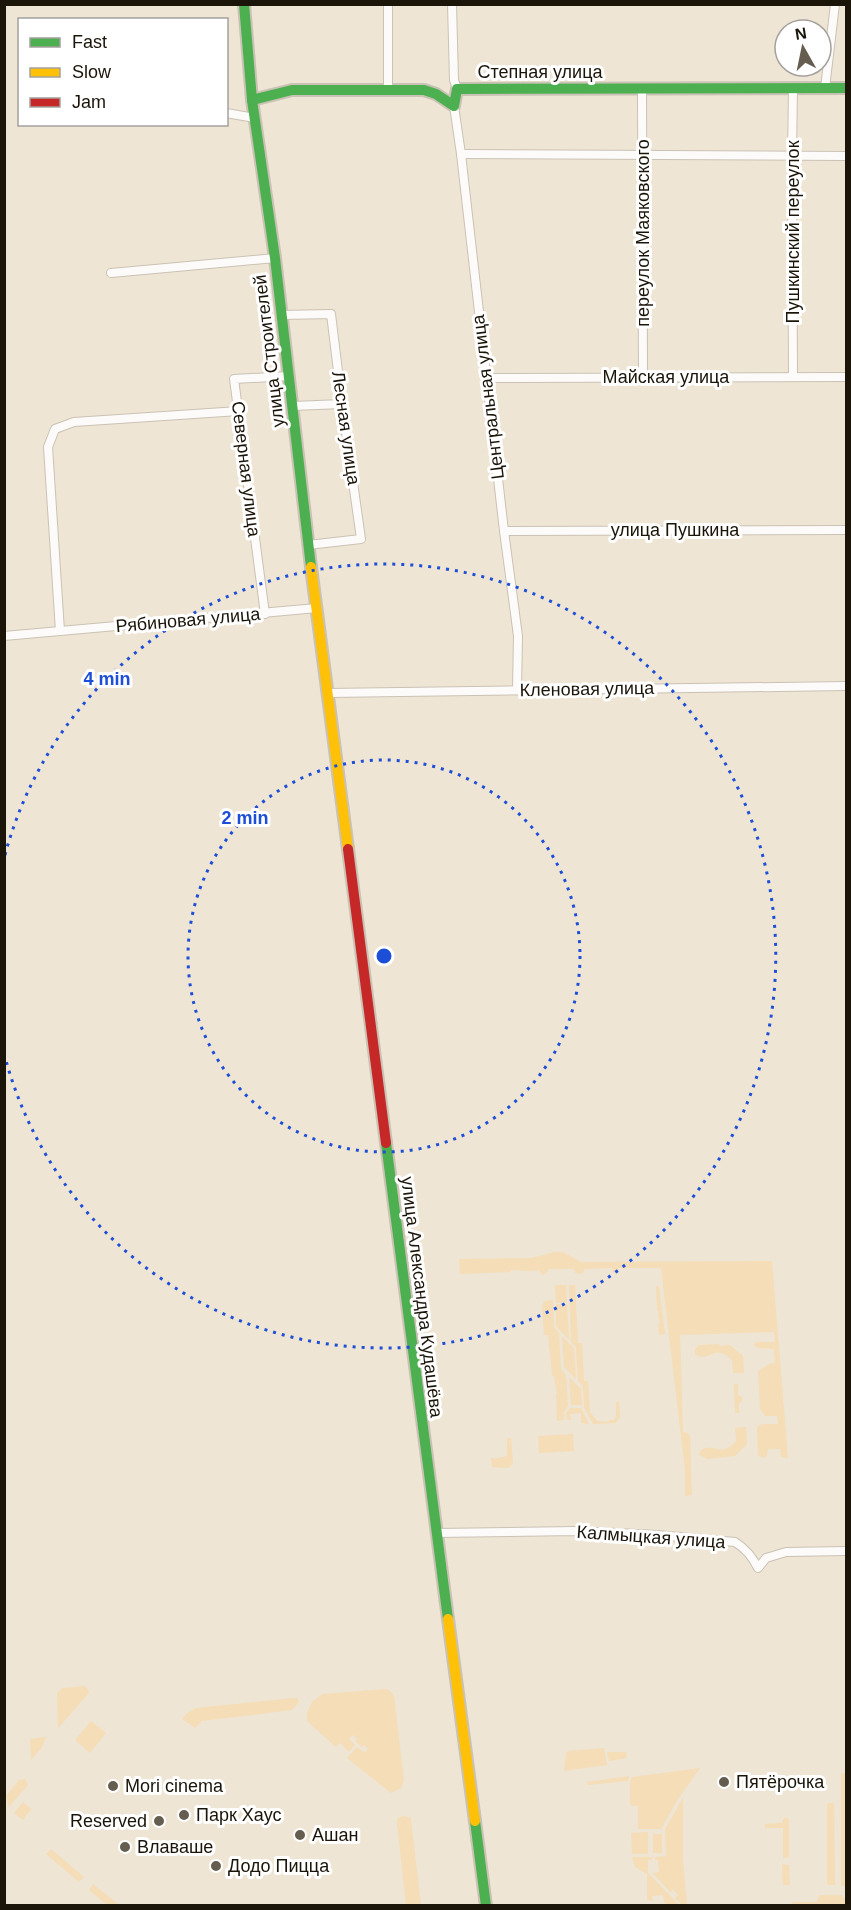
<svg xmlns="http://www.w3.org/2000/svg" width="851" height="1910" font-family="Arial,sans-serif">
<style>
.green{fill:#f4ddb7}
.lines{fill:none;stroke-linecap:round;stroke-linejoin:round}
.street-casing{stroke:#cac2b5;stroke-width:10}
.fast-casing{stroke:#cac2b5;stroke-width:14}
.slow-casing{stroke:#cac2b5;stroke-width:14}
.jam-casing{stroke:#cac2b5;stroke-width:14}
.street{stroke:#fdfbf9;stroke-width:8}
.fast{stroke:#4caf50;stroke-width:10}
.slow{stroke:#ffc107;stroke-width:10}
.jam{stroke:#c62828;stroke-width:10}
.ring{fill:none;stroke:#1d4ed8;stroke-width:3;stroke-dasharray:3 6}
.poi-dot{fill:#655d50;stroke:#fff;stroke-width:2}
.labels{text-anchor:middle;stroke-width:6;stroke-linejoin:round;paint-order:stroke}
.street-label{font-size:18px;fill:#1b1409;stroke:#fff}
.poi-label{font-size:18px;fill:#1b1409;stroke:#fff;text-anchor:start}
.centre{fill:#1d4ed8;stroke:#fff;stroke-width:3}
.ring-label{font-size:18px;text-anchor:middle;font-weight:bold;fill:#1d4ed8;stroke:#fff;stroke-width:6;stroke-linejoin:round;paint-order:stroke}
</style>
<rect width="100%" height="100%" fill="#efe5d4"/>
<!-- green -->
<g class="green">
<path d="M554,1252H563L581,1262L772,1261L788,1458L781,1457L780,1449H768L767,1455L765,1458L758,1456L757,1427L762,1424H778L777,1416H765L760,1409L758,1371L769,1364L775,1363L774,1349L758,1348L754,1345L756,1342H775L774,1332L680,1335L683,1432L688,1433L690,1437L692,1495L685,1496V1470L661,1268H619L616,1273L613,1272L612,1268L584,1269L583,1273L579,1274L575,1273L574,1269H548L547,1273L542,1275L539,1270C531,1272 521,1270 512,1270L510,1272L460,1274L459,1259L532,1258Z"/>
<polygon points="555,1285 566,1285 567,1302 556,1303"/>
<polygon points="569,1285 575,1285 578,1343 582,1343 584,1381 588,1381 590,1412 597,1421 609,1422 609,1420 614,1420 616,1416 616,1402 619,1401 620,1417 615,1423 593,1424 584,1407 583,1386 578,1381 576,1347 571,1342"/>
<polygon points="656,1286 659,1286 665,1334 659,1335 658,1324 660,1323 658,1315 659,1311 657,1310"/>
<path d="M553,1300L554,1327L559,1333L561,1370L566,1375L568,1406L564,1412V1420L557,1421L556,1394L557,1393L554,1377L552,1375C551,1361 549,1349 548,1335H544L542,1306L544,1301Z"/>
<polygon points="556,1304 567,1304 569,1340 556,1326"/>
<polygon points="562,1336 574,1348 576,1379 564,1367"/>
<path d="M719,1344L720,1346L730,1345L743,1356L744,1373H733L732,1360C713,1342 710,1364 695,1354V1350L699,1345Z"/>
<polygon points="569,1377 581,1389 582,1405 571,1405"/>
<polygon points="734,1384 738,1384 738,1395 742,1397 742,1401 739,1404 739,1413 735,1413"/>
<polygon points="570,1408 581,1408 589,1424 581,1423 581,1413 570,1414 571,1420 567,1420 566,1413"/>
<path d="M746,1427L747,1444L735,1456L707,1459L699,1455L700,1451C713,1440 719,1460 736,1441L735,1428Z"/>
<polygon points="573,1434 574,1451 539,1453 538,1436"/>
<polygon points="507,1438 511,1438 513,1464 508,1468 492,1467 491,1457 494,1459 507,1456"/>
<polygon points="85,1686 89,1691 88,1694 58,1728 57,1693 62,1688"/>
<polygon points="385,1689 389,1690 394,1696 404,1780 401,1788 391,1793 347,1758 357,1747 365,1753 368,1748 364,1745 362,1747 355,1741 357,1739 353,1735 349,1739 355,1745 349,1752 340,1743 336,1747 307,1721 307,1713 312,1702 323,1694"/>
<polygon points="292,1698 297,1698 299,1702 292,1710 202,1721 195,1728 182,1719 187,1713 196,1708"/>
<polygon points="91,1721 106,1733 90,1753 75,1740"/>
<polygon points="46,1737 42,1747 31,1760 30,1739"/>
<polygon points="604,1748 607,1765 564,1771 566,1754 568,1751"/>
<polygon points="607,1752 626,1752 627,1758 609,1761"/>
<polygon points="700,1768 678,1799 661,1829 638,1829 638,1806 632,1806 630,1803 630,1781 632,1777"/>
<polygon points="841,1773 846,1774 846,1886 841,1886"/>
<polygon points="629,1776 628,1781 588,1785 587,1782"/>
<polygon points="25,1779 28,1785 9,1807 6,1796 19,1780"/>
<polygon points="683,1798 683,1859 687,1905 682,1905 675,1898 678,1895 673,1889 670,1892 653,1873 659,1872 658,1860 655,1860 655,1857 666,1856 665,1829"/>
<polygon points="23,1802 31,1809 23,1820 14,1813"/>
<polygon points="827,1803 834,1803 835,1885 827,1885"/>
<polygon points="403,1816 409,1817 411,1819 421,1905 406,1905 397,1823 397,1819"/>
<polygon points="786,1817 789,1820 789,1857 783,1858 783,1828 765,1828 765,1824 782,1823 784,1818"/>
<polygon points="648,1832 648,1854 632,1854 631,1833"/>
<rect x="653" y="1834" width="9" height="19"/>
<polygon points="51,1849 84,1877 79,1882 46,1854"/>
<polygon points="632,1857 652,1857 652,1860 648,1860 648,1873 679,1905 665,1905 663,1895 652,1896 653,1901 647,1900 647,1874 635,1867"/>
<polygon points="782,1864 789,1865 790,1885 783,1885"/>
<polygon points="93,1884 119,1905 107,1905 89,1890"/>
<polygon points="819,1895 842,1895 845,1899 846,1905 791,1905 793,1902 817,1902"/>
</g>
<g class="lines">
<defs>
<g id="street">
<polyline points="452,4 454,80 457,89"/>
<polyline points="825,88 835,4"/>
<polyline points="642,89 643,377"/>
<polyline points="388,90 388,4"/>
<polyline points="454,106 461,154 504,531 518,636 517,689"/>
<polyline points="226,113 255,118"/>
<polyline points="461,154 846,156"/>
<polyline points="111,273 275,258"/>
<polyline points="281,315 331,314 342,404 361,539 308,545"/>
<polyline points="793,377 792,157 793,88"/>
<polyline points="486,378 846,377"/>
<polyline points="293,406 342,404"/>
<polyline points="504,531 846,530"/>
<polyline points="265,614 234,379 289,376"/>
<polyline points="60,631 48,447 55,429 74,422 239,411"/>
<polyline points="4,636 317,608"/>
<polyline points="328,693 846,686"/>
<path d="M436,1533L576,1531L657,1535L735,1542C746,1549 752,1556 758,1568L766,1558L786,1552L846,1551"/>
</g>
<g id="fast">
<polyline points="244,4 252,100 275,258 311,567"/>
<polyline points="252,100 292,90 424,90 436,94 454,106 457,89 846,88"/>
<polyline points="386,1143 448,1619"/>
<polyline points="475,1821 486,1906"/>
</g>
<g id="slow">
<polyline points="311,567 348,849"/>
<polyline points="448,1619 475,1821"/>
</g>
<polyline id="jam" points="348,849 386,1143"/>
</defs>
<!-- street casing -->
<use href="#street" class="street-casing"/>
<!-- fast casing -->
<use href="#fast" class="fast-casing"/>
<!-- slow casing -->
<use href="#slow" class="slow-casing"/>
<!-- jam casing -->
<use href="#jam" class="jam-casing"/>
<!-- street -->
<use href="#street" class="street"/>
<!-- fast -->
<use href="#fast" class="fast"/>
<!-- slow -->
<use href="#slow" class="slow"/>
<!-- jam -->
<use href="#jam" class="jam"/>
</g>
<!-- distance rings -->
<g class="ring">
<circle cx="384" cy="956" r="196"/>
<path d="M5 855A392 392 0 1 1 5 1057"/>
</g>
<!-- markers -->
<g class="poi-dot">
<circle cx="724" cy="1782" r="6"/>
<circle cx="113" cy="1786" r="6"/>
<circle cx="184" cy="1815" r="6"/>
<circle cx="159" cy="1821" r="6"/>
<circle cx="300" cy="1835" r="6"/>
<circle cx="125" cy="1847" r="6"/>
<circle cx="216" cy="1866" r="6"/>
</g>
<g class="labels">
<!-- street labels -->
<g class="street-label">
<text x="540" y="78">Степная улица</text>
<text transform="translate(793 232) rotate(-90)" y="6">Пушкинский переулок</text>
<text transform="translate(643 233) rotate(-90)" y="6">переулок Маяковского</text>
<text transform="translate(269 351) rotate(-97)" y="6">улица Строителей</text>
<text x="666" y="383">Майская улица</text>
<text transform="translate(488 397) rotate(-97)" y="6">Центральная улица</text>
<text transform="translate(346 428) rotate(82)" y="6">Лесная улица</text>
<text transform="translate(246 469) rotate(83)" y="6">Северная улица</text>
<text x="675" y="536">улица Пушкина</text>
<text transform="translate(188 620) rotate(-5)" y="6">Рябиновая улица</text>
<text transform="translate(587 689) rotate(-1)" y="6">Кленовая улица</text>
<text transform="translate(422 1297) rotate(83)" y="6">улица Александра Кудашёва</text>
<text transform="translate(651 1537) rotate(4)" y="6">Калмыцкая улица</text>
</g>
<!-- poi labels -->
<g class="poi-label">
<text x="736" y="1788">Пятёрочка</text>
<text x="125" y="1792">Mori cinema</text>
<text x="196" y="1821">Парк Хаус</text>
<text x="147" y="1827" text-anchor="end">Reserved</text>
<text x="312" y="1841">Ашан</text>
<text x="137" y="1853">Влаваше</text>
<text x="228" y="1872">Додо Пицца</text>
</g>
</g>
<circle cx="384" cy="956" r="9" class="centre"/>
<g class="ring-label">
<text x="107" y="685">4 min</text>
<text x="245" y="824">2 min</text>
</g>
<!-- border -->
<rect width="851" height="1910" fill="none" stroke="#1b1409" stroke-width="12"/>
<!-- legend -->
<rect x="18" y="18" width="210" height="108" fill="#ffffff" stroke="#a4a19d" stroke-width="1.5"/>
<rect x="30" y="38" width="30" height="9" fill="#4caf50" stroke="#a4a19d" stroke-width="1.5"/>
<text x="72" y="48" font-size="18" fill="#1b1409">Fast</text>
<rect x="30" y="68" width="30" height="9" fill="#ffc107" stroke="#a4a19d" stroke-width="1.5"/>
<text x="72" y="78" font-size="18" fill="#1b1409">Slow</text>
<rect x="30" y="98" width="30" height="9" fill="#c62828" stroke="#a4a19d" stroke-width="1.5"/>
<text x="72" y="108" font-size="18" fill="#1b1409">Jam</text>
<!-- north arrow -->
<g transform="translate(803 48) rotate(351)"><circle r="28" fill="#ffffff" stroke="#a4a19d" stroke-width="1.5"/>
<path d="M0-4.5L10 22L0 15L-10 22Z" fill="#655d50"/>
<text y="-9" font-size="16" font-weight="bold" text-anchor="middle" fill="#1b1409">N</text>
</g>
</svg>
